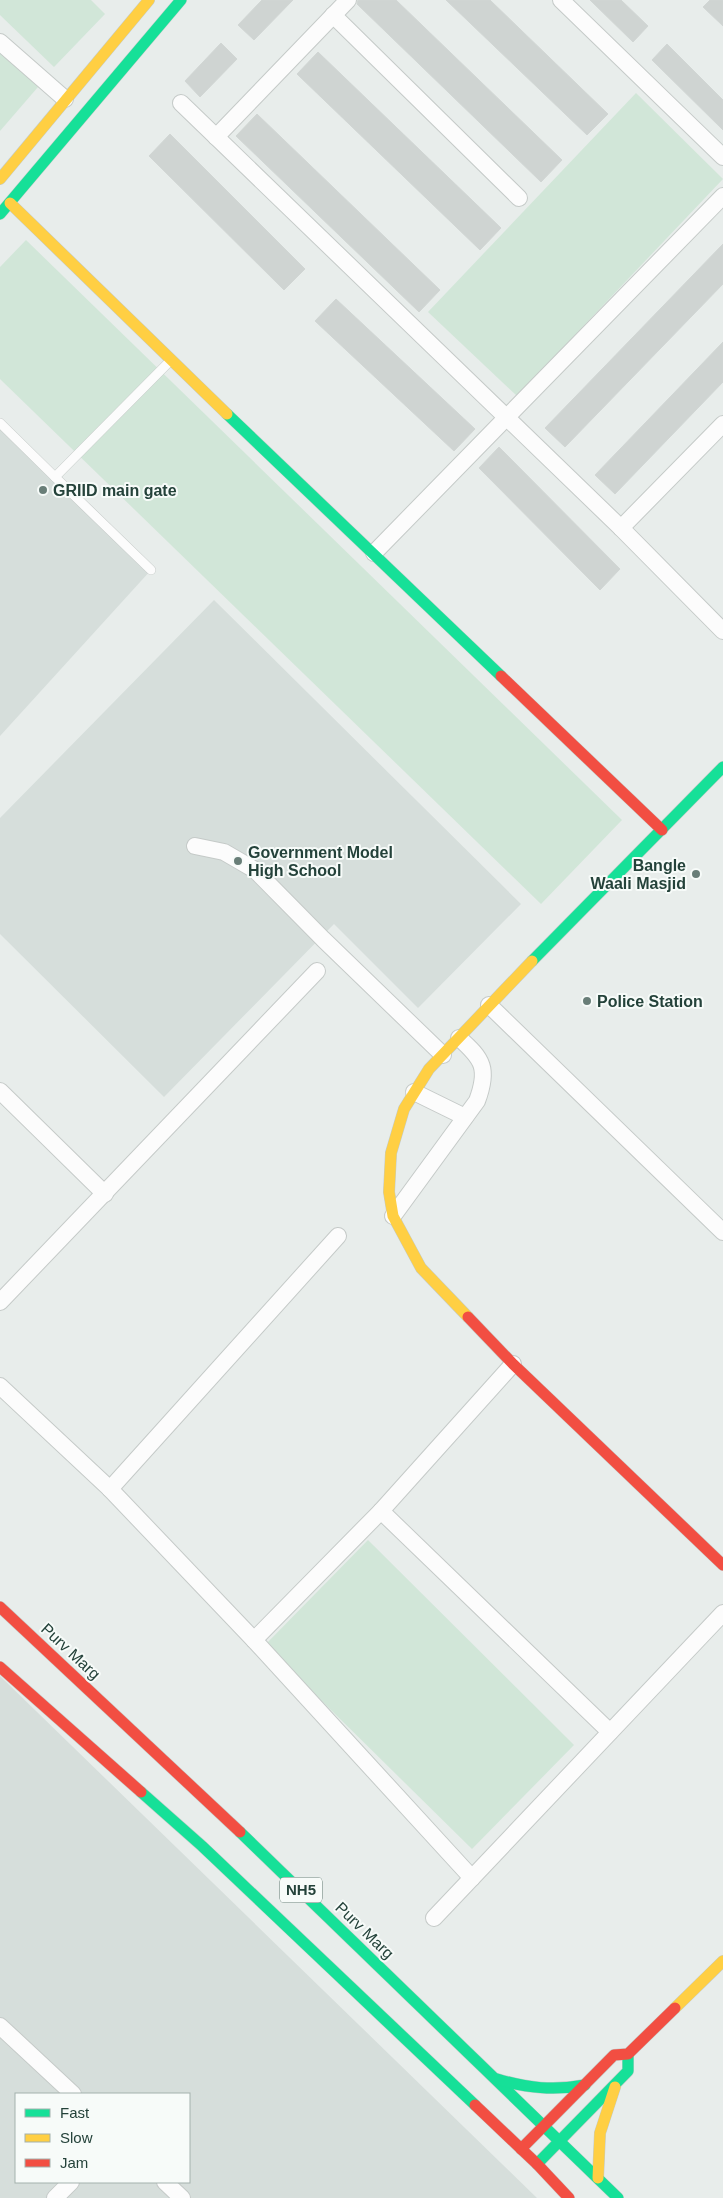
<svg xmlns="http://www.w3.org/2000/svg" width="723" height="2198" font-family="Helvetica,sans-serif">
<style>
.built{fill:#d6dedb;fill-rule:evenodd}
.green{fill:#d1e6d8}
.building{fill:#cfd4d2;stroke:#d1d6d4}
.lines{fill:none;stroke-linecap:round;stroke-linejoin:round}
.lane-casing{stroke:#c5cac8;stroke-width:10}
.street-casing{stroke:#c5cac8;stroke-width:18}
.fast-casing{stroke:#c3cbc8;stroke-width:12}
.slow-casing{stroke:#c3cbc8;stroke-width:12}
.jam-casing{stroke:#c3cbc8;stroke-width:12}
.lane{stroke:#fcfcfc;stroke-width:9}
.street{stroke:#fcfcfc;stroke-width:16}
.fast{stroke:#16e098;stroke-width:11}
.slow{stroke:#ffcf43;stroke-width:11}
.jam{stroke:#f24e42;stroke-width:11}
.poi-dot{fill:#697e78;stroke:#f7fbf9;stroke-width:2}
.labels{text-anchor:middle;stroke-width:4;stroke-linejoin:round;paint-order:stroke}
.shield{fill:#f7fbf9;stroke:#637a73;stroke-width:1}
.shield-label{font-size:15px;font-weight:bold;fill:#24423a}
.poi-label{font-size:16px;font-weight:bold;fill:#24423a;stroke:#f7fbf9;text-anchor:start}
.street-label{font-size:16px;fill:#24423a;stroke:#f7fbf9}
</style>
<rect width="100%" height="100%" fill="#e8edeb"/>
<!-- built -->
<g class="built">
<polygon points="0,424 151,570 0,736"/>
<polygon points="214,600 521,904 418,1008 334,924 164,1097 0,934 0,818"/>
<path d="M0,1676L537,2198H0ZM16,2094H189V2182H16Z"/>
</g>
<!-- green -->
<g class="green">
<polygon points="0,0 91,0 105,14 54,67 0,15"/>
<polygon points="0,51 38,87 0,131"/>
<polygon points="636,93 723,179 517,396 428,312"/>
<polygon points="26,240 622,820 541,904 0,379 0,267"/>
<polygon points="368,1540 574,1745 472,1849 265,1645"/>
</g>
<!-- building -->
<g class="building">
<polygon points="262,0 293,0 254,40 238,25"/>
<polygon points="358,0 396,0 562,160 541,182 357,4"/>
<polygon points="446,0 490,0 608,114 587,135"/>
<polygon points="590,0 621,0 648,26 633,42"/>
<polygon points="710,0 723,0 723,26 703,7"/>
<polygon points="221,43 237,59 200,97 185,81"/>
<polygon points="667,44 723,100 723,130 652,60"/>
<polygon points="318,52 501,228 480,250 297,74"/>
<polygon points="257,114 440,290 419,312 236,136"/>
<polygon points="170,134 305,269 284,290 149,156"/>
<polygon points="723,244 723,284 565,447 545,428"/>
<polygon points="336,299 475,429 454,451 315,321"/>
<polygon points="723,342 723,382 615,494 595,475"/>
<polygon points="499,447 620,569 600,590 479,468"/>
</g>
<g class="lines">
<defs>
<g id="lane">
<polyline points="0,423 55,477 170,361"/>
<polyline points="55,477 151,570"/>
</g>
<g id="street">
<polyline points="561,0 723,157"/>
<polyline points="333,15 519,198"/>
<polyline points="0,42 65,99"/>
<polyline points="181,103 621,528 723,631"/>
<polyline points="216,137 348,0"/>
<polyline points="621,528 723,424"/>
<polyline points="374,553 723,196"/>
<polyline points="195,846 224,852 255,870 323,939 443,1055"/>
<polyline points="489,1005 723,1232"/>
<polyline points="0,1091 105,1194"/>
<polyline points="414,1092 465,1117"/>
<path d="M393,1216L477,1101C489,1069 483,1059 459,1038"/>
<polyline points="0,1302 317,971"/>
<polyline points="0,1386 110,1489 254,1640 472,1878"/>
<polyline points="110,1489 338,1236"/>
<polyline points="381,1511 610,1732"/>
<polyline points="254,1640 381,1511 513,1364"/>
<polyline points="434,1918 723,1613"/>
<polyline points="0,2026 73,2094"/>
<polyline points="165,2182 182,2198"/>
<polyline points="55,2198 71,2182"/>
</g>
<g id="fast">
<polyline points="0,214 181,0"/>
<polyline points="227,414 501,676"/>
<polyline points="532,961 723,767"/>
<polyline points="141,1792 202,1846 475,2105"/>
<polyline points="240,1832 618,2198"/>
<path d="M497,2079C527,2088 554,2091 585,2085"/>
<polyline points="537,2164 628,2071 628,2054"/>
</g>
<g id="slow">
<polyline points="0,179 149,0"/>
<polyline points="10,203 227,414"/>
<polyline points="468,1317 421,1268 393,1216 389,1192 391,1153 404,1109 429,1069 532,961"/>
<polyline points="675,2008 723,1961"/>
<polyline points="598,2178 600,2133 615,2087"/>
</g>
<g id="jam">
<polyline points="501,676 662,830"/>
<polyline points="468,1317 513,1364 723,1565"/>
<polyline points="0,1607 240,1832"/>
<polyline points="0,1667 141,1792"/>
<polyline points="475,2105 537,2164 569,2198"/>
<polyline points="521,2149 614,2055 628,2054 675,2008"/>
</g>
</defs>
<!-- lane casing -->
<use href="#lane" class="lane-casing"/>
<!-- street casing -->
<use href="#street" class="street-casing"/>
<!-- fast casing -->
<use href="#fast" class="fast-casing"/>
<!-- slow casing -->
<use href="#slow" class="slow-casing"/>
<!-- jam casing -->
<use href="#jam" class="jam-casing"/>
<!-- lane -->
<use href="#lane" class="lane"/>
<!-- street -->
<use href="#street" class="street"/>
<!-- fast -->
<use href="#fast" class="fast"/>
<!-- slow -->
<use href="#slow" class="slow"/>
<!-- jam -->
<use href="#jam" class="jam"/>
</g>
<!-- markers -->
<g class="poi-dot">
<circle cx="43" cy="490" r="5"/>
<circle cx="238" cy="861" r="5"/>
<circle cx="696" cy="874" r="5"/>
<circle cx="587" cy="1001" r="5"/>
</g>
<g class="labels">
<!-- shield labels -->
<rect class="shield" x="280" y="1877.5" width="42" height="25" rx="4"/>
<g class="shield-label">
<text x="301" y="1895">NH5</text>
</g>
<!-- poi labels -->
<g class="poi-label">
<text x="53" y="496">GRIID main gate</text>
<text x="248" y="858">Government Model<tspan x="248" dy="18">High School</tspan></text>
<text x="686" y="871" text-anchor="end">Bangle<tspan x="686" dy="18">Waali Masjid</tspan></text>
<text x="597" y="1007">Police Station</text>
</g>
<!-- street labels -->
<g class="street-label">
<text transform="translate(71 1651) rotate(43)" y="6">Purv Marg</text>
<text transform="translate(365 1930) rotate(44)" y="6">Purv Marg</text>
</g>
</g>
<!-- legend -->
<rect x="15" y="2093" width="175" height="90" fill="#f7fbf9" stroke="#a3b1ad"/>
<rect x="25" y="2109" width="25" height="8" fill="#16e098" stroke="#a3b1ad"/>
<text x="60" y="2118" font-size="15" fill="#24423a">Fast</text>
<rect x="25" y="2134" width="25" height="8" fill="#ffcf43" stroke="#a3b1ad"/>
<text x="60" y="2143" font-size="15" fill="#24423a">Slow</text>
<rect x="25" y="2159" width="25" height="8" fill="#f24e42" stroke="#a3b1ad"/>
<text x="60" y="2168" font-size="15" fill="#24423a">Jam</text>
</svg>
